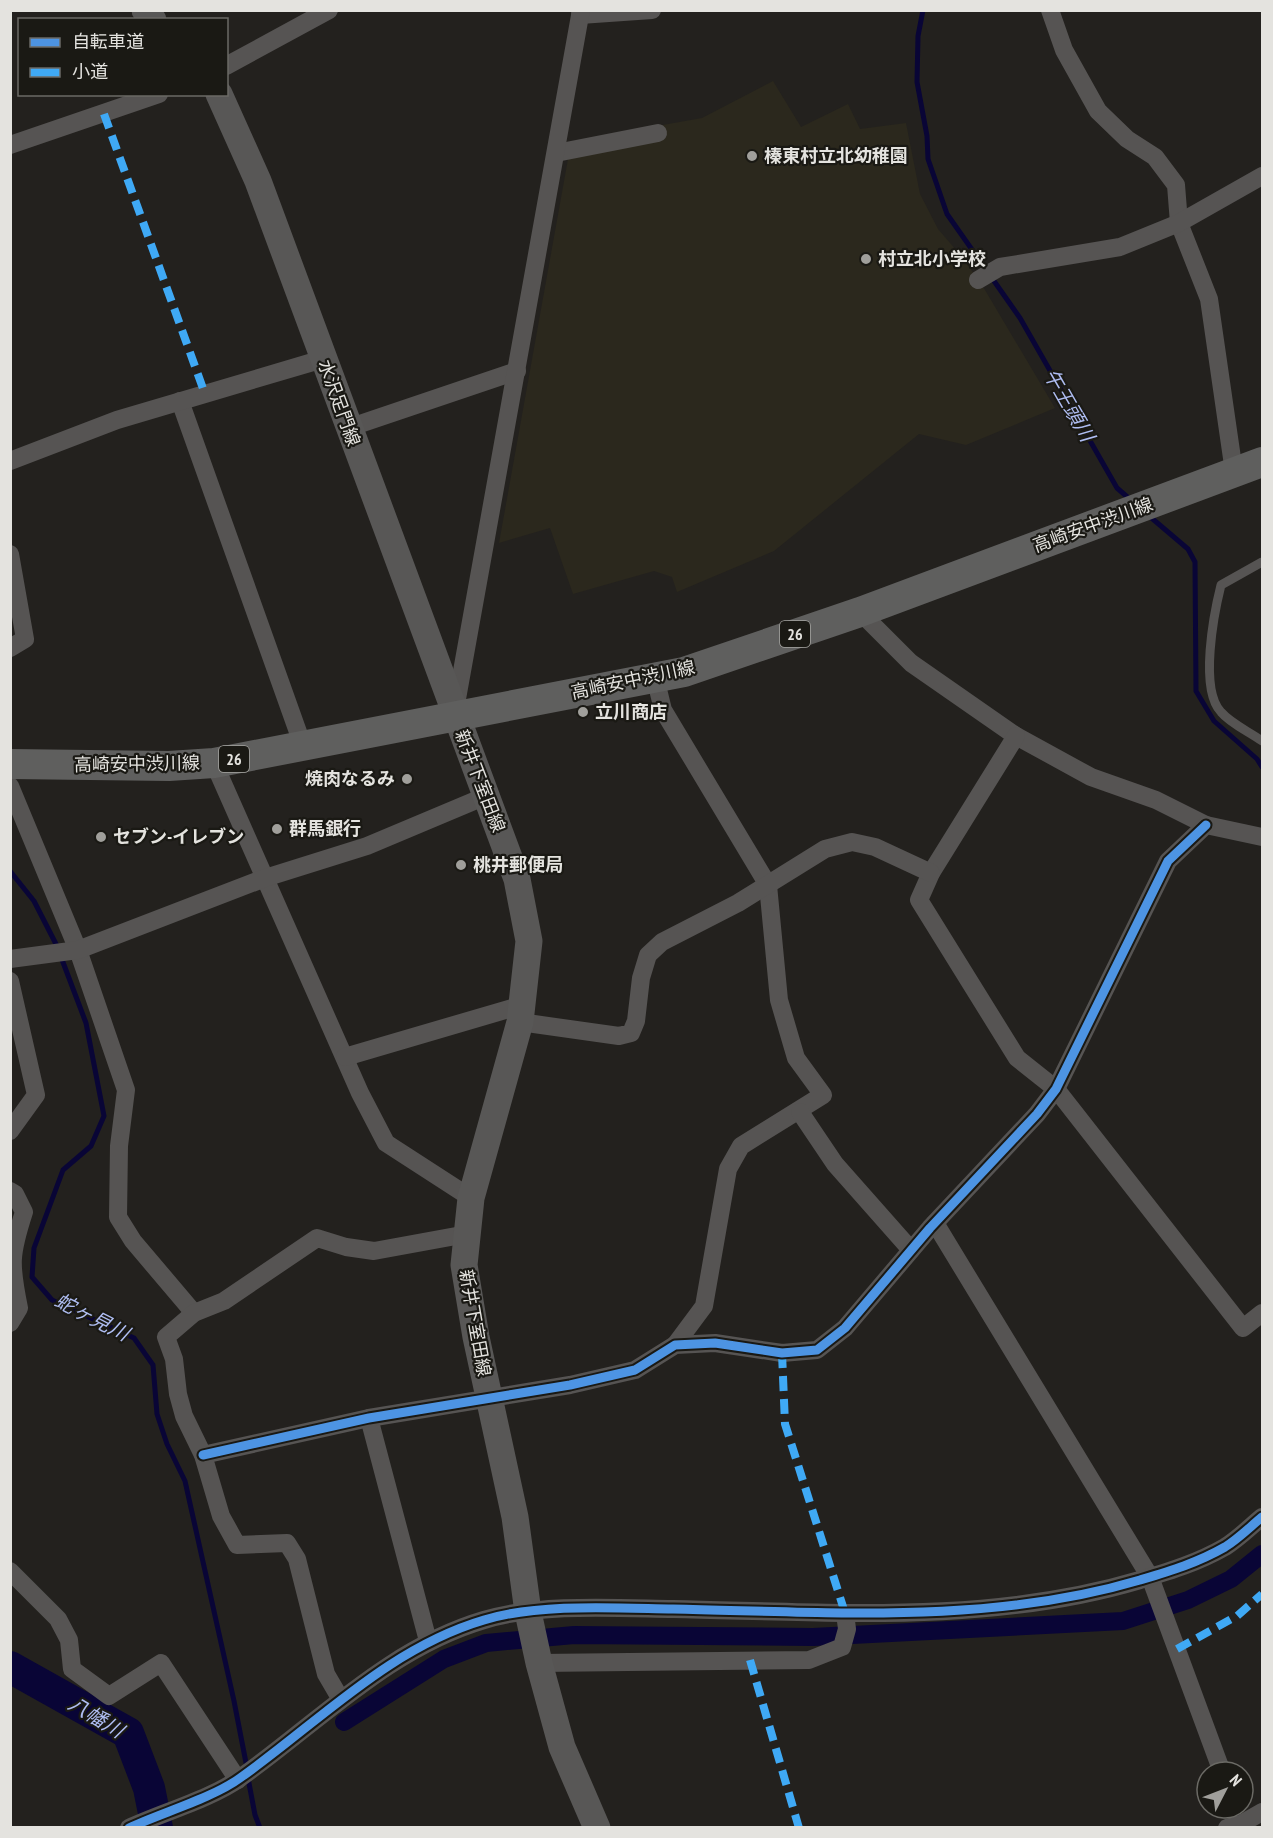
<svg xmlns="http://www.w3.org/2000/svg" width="1273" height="1838" font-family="'PT Sans Narrow','Noto Sans JP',sans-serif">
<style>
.built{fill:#2b281d}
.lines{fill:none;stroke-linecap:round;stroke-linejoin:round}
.stream{stroke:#090536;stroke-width:5}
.canal{stroke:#090536;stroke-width:18}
.river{stroke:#090536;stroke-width:32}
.lane{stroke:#565453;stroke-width:9}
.street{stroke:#565453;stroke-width:18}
.secondary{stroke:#585756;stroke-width:27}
.primary{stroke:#5f5f5e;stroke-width:30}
.quiet{stroke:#3fa9f5;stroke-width:8;stroke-dasharray:15 8;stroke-linecap:butt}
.cycleway-casing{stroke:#1a1914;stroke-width:13}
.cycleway{stroke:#4d94e3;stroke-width:9}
.poi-dot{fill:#a09f9b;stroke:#1a1914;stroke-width:2}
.labels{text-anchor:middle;stroke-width:4.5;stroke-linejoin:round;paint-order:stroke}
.shield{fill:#1a1914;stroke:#a7a6a2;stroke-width:1.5}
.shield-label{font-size:16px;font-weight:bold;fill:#e4e3df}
.poi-label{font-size:18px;font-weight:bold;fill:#e4e3df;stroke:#1a1914;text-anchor:start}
.street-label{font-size:18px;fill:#e4e3df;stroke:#1a1914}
.water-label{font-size:20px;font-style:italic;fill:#afbdf2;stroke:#1a1914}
</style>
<rect width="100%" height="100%" fill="#23211e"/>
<!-- built -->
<polygon class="built" points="773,81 801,127 848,104 860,129 906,123 920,194 938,229 963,258 985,290 1055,408 966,445 919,434 774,551 677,592 672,577 654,571 573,594 550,528 499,543 568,159 657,126 702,118"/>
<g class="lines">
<!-- stream -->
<g class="stream">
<polyline points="923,10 918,36 917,82 927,136 928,159 947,214 1020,318 1117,488 1132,501"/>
<polyline points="1148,515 1188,549 1195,562 1196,691 1214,721 1257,759 1262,767"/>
<polyline points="10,871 34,901 58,948"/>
<polyline points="61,957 86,1023 104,1116 91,1146 63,1170 34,1248 32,1277 52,1300 134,1338 153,1365 157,1414 167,1444 185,1481 234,1701 247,1768"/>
<polyline points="248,1778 255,1815 260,1828"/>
</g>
<!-- canal -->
<polyline class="canal" points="344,1722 444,1659 486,1643 574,1635 813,1637 1123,1621 1188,1600 1231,1579 1262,1554"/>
<!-- river -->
<polyline class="river" points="10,1667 128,1733 149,1788 157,1828"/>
<!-- lane -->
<path class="lane" d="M1262,562L1221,585C1214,613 1199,689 1221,712C1231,724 1250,732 1262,741"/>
<!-- street -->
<g class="street">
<polyline points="1050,10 1064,50 1098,111 1127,139 1155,157 1176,185 1179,223 1209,299 1234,472"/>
<polyline points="580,15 652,10"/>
<polyline points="226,66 329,10"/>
<polyline points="10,145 159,94"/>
<polyline points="556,153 658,133"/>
<polyline points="978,280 1000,267 1120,247 1179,223 1262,176"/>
<polyline points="180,401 303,746"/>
<polyline points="348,428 517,371"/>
<polyline points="10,461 117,420 323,359"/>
<polyline points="10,554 25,639 10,648"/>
<polyline points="860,612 911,663 1016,736 1091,777 1156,800 1206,825 1262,837"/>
<polyline points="655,677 663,710 768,885 779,1000 796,1058 823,1095 741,1146 728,1169 704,1306 675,1345"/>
<polyline points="455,710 581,10"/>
<polyline points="1016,736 931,873 919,900 1017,1058 1056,1089 1243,1328 1262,1313"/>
<polyline points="214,763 360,1093 386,1143 471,1198"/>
<polyline points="10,786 78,950 126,1090 119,1146 118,1217 133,1241 194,1313"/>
<polyline points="10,959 78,950 265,878 367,846 486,796"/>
<polyline points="10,981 36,1095 10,1131"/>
<polyline points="520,1022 619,1036 631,1033 636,1021 641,978 648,955 662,942 738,903 825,849 852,842 875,847 931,873"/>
<polyline points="345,1057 522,1005"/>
<polyline points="800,1112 835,1164 911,1250"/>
<path d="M10,1191L15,1194L24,1212C10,1255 10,1264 19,1308L10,1323"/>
<polyline points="935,1223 1150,1577 1222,1772"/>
<polyline points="369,1418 428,1641"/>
<polyline points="203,1455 369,1418 570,1385 635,1370 675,1345 715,1343 782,1353 817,1350 845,1328 930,1228 1037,1114 1056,1089 1168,861 1206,825"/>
<polyline points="10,1571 58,1619 69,1640 72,1669 109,1696 161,1663 238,1780"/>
<polyline points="539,1663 809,1660 842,1647 847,1629 845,1613"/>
<polyline points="340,1698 326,1674 297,1559 287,1543 237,1545 221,1516 203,1455 184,1416 178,1394 174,1359 166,1337 194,1313 224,1301 317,1238 346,1247 374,1251 467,1234"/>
<path d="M129,1828C161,1813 213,1798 240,1778C319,1722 389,1648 484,1620C539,1603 616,1608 673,1609C828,1612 989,1625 1140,1580C1170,1571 1197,1563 1225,1547C1238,1539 1250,1527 1262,1517"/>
<polyline points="1227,1828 1241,1824 1262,1812"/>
</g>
<!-- secondary -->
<g class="secondary">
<polyline points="145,10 153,20"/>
<polyline points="219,94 258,181 517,879 529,941 520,1022 471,1198 464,1265 476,1337 515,1517 528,1612 539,1663 562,1747 597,1828"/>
</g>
<!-- primary -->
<polyline class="primary" points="10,764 169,766 214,763 684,672 860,612 1262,462"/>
<!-- quiet -->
<g class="quiet">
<polyline points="104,114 205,394"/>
<polyline points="782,1353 785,1424 845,1613"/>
<polyline points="1177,1649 1237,1616 1262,1594"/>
<polyline points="750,1660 799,1828"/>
</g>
<defs>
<g id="cycleway">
<polyline points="203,1455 369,1418 570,1385 635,1370 675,1345 715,1343 782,1353 817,1350 845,1328 930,1228 1037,1114 1056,1089 1168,861 1206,825"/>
<path d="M129,1828C161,1813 213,1798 240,1778C319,1722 389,1648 484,1620C539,1603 616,1608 673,1609C828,1612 989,1625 1140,1580C1170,1571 1197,1563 1225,1547C1238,1539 1250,1527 1262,1517"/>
</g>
</defs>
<!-- cycleway casing -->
<use href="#cycleway" class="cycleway-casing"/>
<!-- cycleway -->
<use href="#cycleway" class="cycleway"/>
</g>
<!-- markers -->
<g class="poi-dot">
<circle cx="752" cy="156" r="6"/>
<circle cx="866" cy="259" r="6"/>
<circle cx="583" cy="712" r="6"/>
<circle cx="407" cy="779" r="6"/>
<circle cx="277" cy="829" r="6"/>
<circle cx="101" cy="837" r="6"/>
<circle cx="461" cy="865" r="6"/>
</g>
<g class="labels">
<!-- shield labels -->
<g class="shield">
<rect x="780" y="621" width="30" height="26" rx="4.5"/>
<rect x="219" y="746" width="30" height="26" rx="4.5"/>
</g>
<g class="shield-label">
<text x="795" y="640">26</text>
<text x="234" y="765">26</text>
</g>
<!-- poi labels -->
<g class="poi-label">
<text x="764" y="162">榛東村立北幼稚園</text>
<text x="878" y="265">村立北小学校</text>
<text x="595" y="718">立川商店</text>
<text x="395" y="785" text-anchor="end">焼肉なるみ</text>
<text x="289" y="835">群馬銀行</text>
<text x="113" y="843">セブン-イレブン</text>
<text x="473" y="871">桃井郵便局</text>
</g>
<!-- street labels -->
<g class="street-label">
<text transform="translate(339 403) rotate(70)" y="6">水沢足門線</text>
<text transform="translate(1093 525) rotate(-20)" y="6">高崎安中渋川線</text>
<text transform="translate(633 680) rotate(-12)" y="6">高崎安中渋川線</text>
<text transform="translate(137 764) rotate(-1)" y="6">高崎安中渋川線</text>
<text transform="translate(480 781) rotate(69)" y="6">新井下室田線</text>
<text transform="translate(475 1323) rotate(80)" y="6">新井下室田線</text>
</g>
<!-- water labels -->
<g class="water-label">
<text transform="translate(1069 405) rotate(60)" y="7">午王頭川</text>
<text transform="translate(92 1317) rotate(27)" y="7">蛇ヶ見川</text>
<text transform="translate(96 1717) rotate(31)" y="7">八幡川</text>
</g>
</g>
<!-- border -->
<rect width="1273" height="1838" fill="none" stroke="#e4e3df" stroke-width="24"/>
<!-- legend -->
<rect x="18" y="18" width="210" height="78" fill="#1a1914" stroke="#6b6a65" stroke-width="1.5"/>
<rect x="30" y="38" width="30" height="9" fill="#4d94e3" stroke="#6b6a65" stroke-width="1.5"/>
<text x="72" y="48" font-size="18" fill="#e4e3df">自転車道</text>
<rect x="30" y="68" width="30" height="9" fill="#3fa9f5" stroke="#6b6a65" stroke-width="1.5"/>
<text x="72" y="78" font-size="18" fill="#e4e3df">小道</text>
<!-- north arrow -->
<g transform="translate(1225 1790) rotate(48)"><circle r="28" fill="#1a1914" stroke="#6b6a65" stroke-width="1.5"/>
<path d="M0-4.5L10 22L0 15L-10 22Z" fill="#a09f9b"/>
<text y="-9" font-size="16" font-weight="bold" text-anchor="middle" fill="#e4e3df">N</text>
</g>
</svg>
